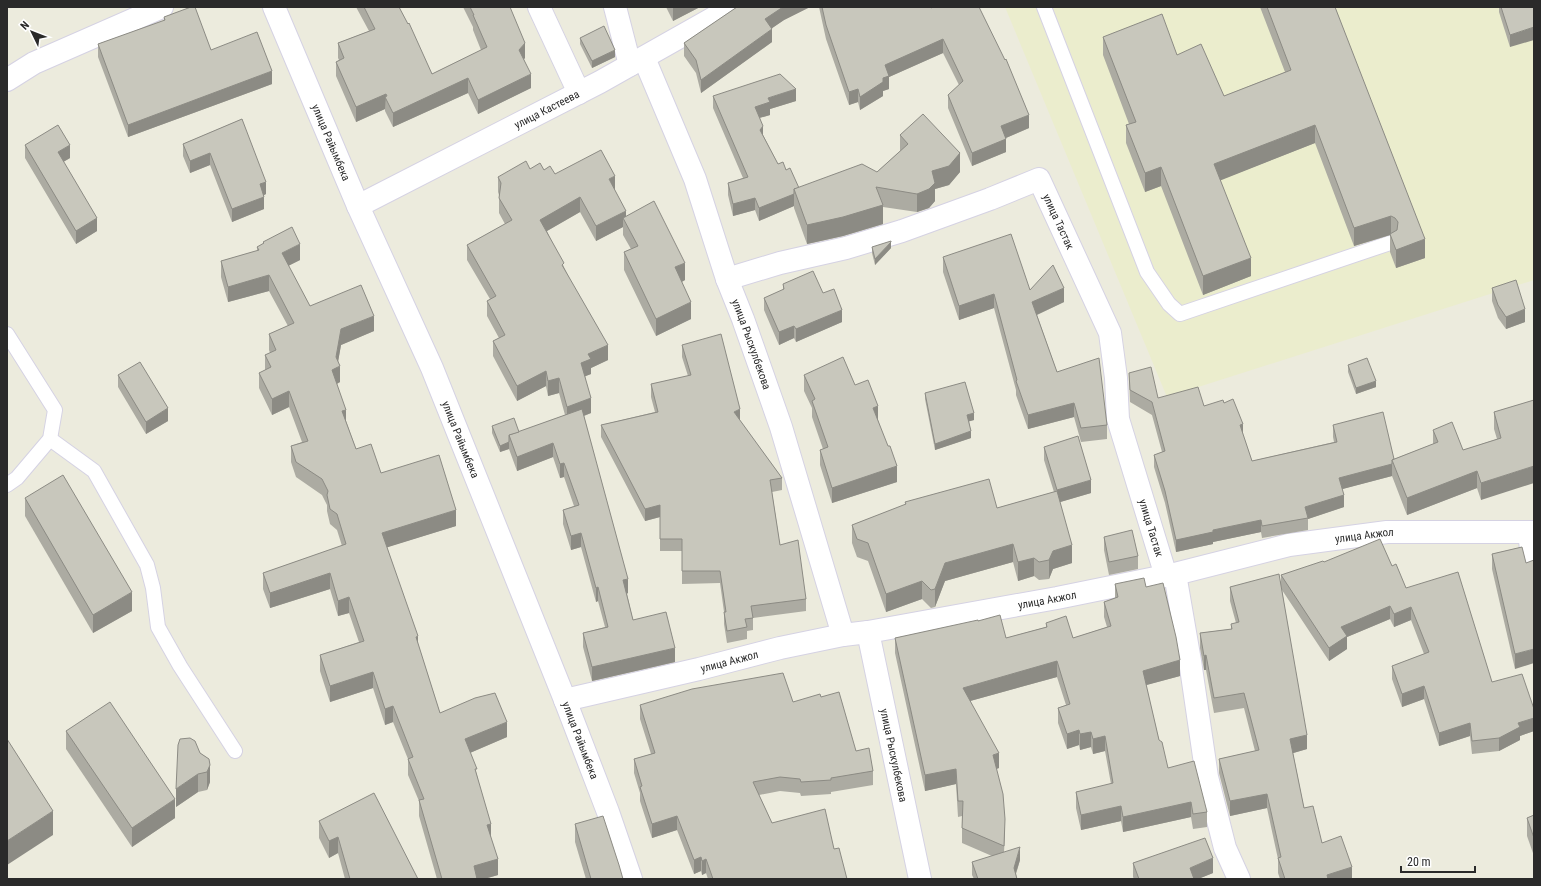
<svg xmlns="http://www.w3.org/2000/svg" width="1541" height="886" font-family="'Roboto Condensed',sans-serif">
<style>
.education{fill:#ebedcd}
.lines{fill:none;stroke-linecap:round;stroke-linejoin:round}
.lane-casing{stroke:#d5d2e3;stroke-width:16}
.street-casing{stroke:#d5d2e3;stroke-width:24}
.secondary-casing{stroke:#d5d2e3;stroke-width:24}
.lane{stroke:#fff;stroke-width:14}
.street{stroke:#fff;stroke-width:22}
.secondary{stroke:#fff;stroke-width:22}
.wall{fill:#acaba2}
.shaded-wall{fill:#8c8b84}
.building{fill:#c8c7bc;stroke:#8c8b84}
.labels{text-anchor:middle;stroke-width:3;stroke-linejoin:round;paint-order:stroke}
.street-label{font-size:11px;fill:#2a2a2a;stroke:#fff}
</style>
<rect width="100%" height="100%" fill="#ecebdd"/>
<!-- education -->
<polygon class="education" points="1005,7 1534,7 1534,280 1167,397"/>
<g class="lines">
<defs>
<g id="lane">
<polyline points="1044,7 1147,272 1169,304 1180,314 1390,243"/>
<polyline points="7,334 55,410 50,439 17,478 7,485"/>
<polyline points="50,439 94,471 147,565 153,588 158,627 180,666 235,751"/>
</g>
<g id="street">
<polyline points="539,7 579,93"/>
<polyline points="615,7 630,65"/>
<path id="s1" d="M644,58L695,179L727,279L743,319L781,427L843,635L868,632L920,879"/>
<polyline points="7,80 34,63 162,7"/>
<path id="s2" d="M358,206L600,82L733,7"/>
<path id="s3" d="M727,279L780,263L846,248L902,231L990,199L1039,179L1110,333L1116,378L1118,419L1166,576"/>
<polyline points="1529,532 1531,549 1534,558"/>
<polyline points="1175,574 1190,661 1207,777 1225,848 1239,879"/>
</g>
<g id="secondary">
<path id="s4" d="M274,7L358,206L432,368L565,700L608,812L631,879"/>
<path id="s5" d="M868,632L1057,598L1175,574L1289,545L1387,532H1534"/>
<path id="s6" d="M565,700L699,669L780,648L843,635"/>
</g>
</defs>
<!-- lane casing -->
<use href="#lane" class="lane-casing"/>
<!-- street casing -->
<use href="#street" class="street-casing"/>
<!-- secondary casing -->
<use href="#secondary" class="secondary-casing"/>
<!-- lane -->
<use href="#lane" class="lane"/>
<!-- street -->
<use href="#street" class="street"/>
<!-- secondary -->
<use href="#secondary" class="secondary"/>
</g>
<!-- wall -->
<g class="wall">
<polygon points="356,7 399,7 432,74 481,50 473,30 473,27 463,7 510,7 525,58 524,59 531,88 478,114 468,93 393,127 385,111 385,109 356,122 336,76 336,62 339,60 338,58 338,43 369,31"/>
<polygon points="666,7 700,7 673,21"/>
<polygon points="737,7 810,7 784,20 772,28 772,42 701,93 696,73 684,56 684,43"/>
<polygon points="819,7 930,7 1029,128 1006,138 1006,152 972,166 948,108 948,95 959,85 943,53 889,77 889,89 883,91 883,96 860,110 858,102 849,105 826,39"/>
<polygon points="1260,7 1335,7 1425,258 1396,268 1390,252 1390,235 1354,246 1315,143 1220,180 1251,276 1203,295 1161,186 1145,192 1126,143 1126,125 1129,124 1103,55 1103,37 1177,55 1224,96 1285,72"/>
<polygon points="1499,7 1534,7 1510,47 1499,12"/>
<polygon points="164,17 211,50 272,84 128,137 98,57 98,44 164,21"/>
<polygon points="580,38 615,57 592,68 580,44"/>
<polygon points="713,96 796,101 770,109 770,115 760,118 763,135 778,164 786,170 799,188 877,172 900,151 900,135 960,172 949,185 935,189 935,201 929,208 917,212 883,207 883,224 843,236 807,244 794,208 794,206 759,221 755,210 733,216 728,195 728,183 743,178 713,108"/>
<polygon points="242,119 266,194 264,195 264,209 232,222 210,165 190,173 183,156 183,144"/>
<polygon points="25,145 70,158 63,162 97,231 76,244 25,158"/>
<polygon points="530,169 555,174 615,191 626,216 685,280 682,282 691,319 656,336 624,270 624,252 631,249 623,235 623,227 596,241 580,212 547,231 608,360 591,368 591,374 585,376 591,413 584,416 628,593 627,594 633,620 675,662 592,681 583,647 583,633 605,627 598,601 596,602 581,547 571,550 563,524 563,510 574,506 564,477 560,478 553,457 517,471 509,449 500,452 492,433 492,426 519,432 565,415 559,393 548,396 546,386 517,401 493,356 493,341 499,338 487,316 487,301 490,299 467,260 467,245 505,224 499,213 499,195 498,192 498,177"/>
<polygon points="263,242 300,260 288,266 310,306 374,331 341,345 338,361 340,382 337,384 346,421 356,449 381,473 456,526 387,547 440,713 507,737 470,753 477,775 491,839 498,875 484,879 437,879 419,816 419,801 408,775 408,759 393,722 385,725 373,688 330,702 320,671 320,655 359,642 349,613 338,616 330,589 270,608 263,589 263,573 342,546 337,530 330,524 327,511 327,505 322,495 296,477 291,462 291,446 302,442 289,407 272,415 259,388 259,373 265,370 265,355 270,353 269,350 269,334 288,326 269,291 228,302 221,277 221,261 257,251 257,247 263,244"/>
<polygon points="872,247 891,248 875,265 872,253"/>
<polygon points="943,257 1030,290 1064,302 1037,315 1057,372 1107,425 1107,439 1081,442 1074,417 1028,429 1016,395 1016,390 994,308 959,320 943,272"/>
<polygon points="783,284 823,293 842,322 796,342 794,338 779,345 764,310 764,298 783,290"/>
<polygon points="1492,288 1525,322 1506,329 1498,318 1492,301"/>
<polygon points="682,345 740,421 782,478 782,490 772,492 780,545 806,599 806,611 753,618 753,630 747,631 747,639 727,643 724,624 724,612 720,583 682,584 682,551 660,551 660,517 645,521 601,437 601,425 655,412 651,397 651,384 688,376 682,357"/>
<polygon points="1348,365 1376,387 1356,394 1348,372"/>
<polygon points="1129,373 1158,398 1204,406 1224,403 1243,435 1252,461 1334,442 1333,437 1333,425 1394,459 1433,444 1433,430 1463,450 1497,439 1494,429 1494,412 1534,400 1481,500 1477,488 1407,515 1392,476 1342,489 1344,507 1308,519 1308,530 1262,538 1261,532 1213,542 1213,544 1176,552 1165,503 1154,467 1154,455 1162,452 1152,415 1130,402"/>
<polygon points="118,375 168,421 146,434 118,387"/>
<polygon points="804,375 855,385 878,420 897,482 832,503 820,465 820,450 823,449 812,417 812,408 804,391"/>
<polygon points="925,393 974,420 969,421 971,438 935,450 925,399"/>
<polygon points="1044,447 1091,493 1060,502 1072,563 1053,569 1049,579 1039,580 1034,576 1018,581 1013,562 945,581 935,607 931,608 922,599 886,612 868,561 857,557 852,543 852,525 905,505 905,502 997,508 1054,492 1044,460"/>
<polygon points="25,498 132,611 93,633 25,516"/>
<polygon points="1104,537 1138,556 1138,569 1109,575 1104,550"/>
<polygon points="1522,547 1515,669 1492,569 1492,554"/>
<polygon points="1324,562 1392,566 1406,588 1492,682 1534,709 1534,731 1520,736 1520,740 1499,751 1472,754 1470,736 1439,746 1424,699 1402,707 1392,679 1392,666 1424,654 1411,620 1394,627 1390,619 1347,637 1347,649 1329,661 1282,590 1307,749 1293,753 1304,808 1322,843 1352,879 1280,879 1278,873 1278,859 1267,808 1230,816 1219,773 1219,759 1255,751 1244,708 1214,713 1206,670 1204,670 1200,648 1200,633 1231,629 1231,624 1236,623 1230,601 1230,587 1281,581 1281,575"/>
<polygon points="1115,584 1146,587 1180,676 1146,685 1159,740 1168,768 1207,812 1207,827 1193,829 1191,817 1123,832 1121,821 1081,830 1076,808 1076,792 1111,784 1105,751 1093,754 1091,747 1080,750 1079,745 1067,749 1058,723 1058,708 1066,705 1057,677 970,701 999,768 996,769 1005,834 1004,852 1020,860 1016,874 1017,879 974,879 972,875 972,862 992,856 962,843 962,816 958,817 956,784 925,791 895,653 895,638 978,621 1006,638 1046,627 1046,623 1073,638 1107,627 1104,617 1104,602 1115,598"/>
<polygon points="821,697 856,751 873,771 873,785 831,792 831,794 801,796 800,793 780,791 759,795 772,823 834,849 847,879 708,879 706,873 702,875 701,871 694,874 677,830 652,838 640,801 640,793 634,773 634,759 651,754 640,719 640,705 793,702"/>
<polygon points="66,731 175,818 132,847 66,749"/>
<polygon points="200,753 209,759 210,782 207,790 198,792 176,807"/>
<polygon points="1534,815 1534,856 1527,836 1527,818"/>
<polygon points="319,821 418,879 345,879 338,853 329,858 319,838"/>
<polygon points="575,824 623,879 586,879 575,842"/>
<polygon points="1133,863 1213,873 1198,879 1134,879 1133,877"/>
</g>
<!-- shaded-wall -->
<g class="shaded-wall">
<polygon points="673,7 700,7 673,21"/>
<polygon points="783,7 810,7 784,20 765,33 765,19"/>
<polygon points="1534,27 1534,40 1510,47 1510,35"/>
<polygon points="772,29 772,42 701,93 701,80"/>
<polygon points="943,39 943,53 889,77 889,89 883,91 883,96 860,110 860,97 883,78 885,65"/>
<polygon points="525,43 525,58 519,64 519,50"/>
<polygon points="615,50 615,57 592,68 592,61"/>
<polygon points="272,71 272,84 128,137 128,125"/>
<polygon points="531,74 531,88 478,114 478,100"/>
<polygon points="468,78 468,93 393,127 393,113"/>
<polygon points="796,89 796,101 770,109 770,115 755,119 755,107 768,98"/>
<polygon points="858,89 858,102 849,105 849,92"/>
<polygon points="386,94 385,109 356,122 356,107"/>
<polygon points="1029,115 1029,128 1001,140 1001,126"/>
<polygon points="1315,125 1315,143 1214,183 1214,164"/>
<polygon points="763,126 763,138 760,130"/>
<polygon points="1006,139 1006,152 972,166 972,153"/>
<polygon points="70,145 70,158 58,165 58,152"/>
<polygon points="210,153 210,165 190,173 190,161"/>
<polygon points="960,153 960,172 949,185 935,189 935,201 929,208 917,212 917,194 932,171"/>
<polygon points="1161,167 1161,186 1145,192 1145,173"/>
<polygon points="615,176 615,191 609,179"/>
<polygon points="266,182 266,194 260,197 260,184"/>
<polygon points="794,194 794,206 759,221 759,208"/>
<polygon points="264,197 264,209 232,222 232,209"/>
<polygon points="580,197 580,212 540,235 540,220"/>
<polygon points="755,198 755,210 733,216 733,204"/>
<polygon points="883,205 883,224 843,236 807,244 807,225"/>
<polygon points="626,211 626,222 623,218 623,227 596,241 596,226"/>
<polygon points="1391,216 1391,235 1390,234 1390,235 1354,246 1354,228"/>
<polygon points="97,218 97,231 76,244 76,231"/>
<polygon points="1425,239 1425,258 1396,268 1396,250"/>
<polygon points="891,242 891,248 875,265 875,259"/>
<polygon points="300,244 300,260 282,269 282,253"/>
<polygon points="1251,258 1251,276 1203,295 1203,276"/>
<polygon points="685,263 685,280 675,285 675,267"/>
<polygon points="269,275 269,291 228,302 228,287"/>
<polygon points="1064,288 1064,302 1032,317 1032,302"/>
<polygon points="994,294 994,308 959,320 959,306"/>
<polygon points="691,302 691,319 656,336 656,319"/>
<polygon points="1525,309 1525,322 1506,329 1506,317"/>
<polygon points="842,310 842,322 796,342 796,329"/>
<polygon points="374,316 374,331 341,345 337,368 340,366 340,382 332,386 332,370 336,357 341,329"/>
<polygon points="794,326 794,338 779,345 779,332"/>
<polygon points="608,345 608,360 591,368 591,374 581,378 581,363 588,354"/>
<polygon points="546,371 546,386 517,401 517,386"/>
<polygon points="559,378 559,393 548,396 548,381"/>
<polygon points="1376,381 1376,387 1356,394 1356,388"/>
<polygon points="289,391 289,407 272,415 272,399"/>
<polygon points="591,398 591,413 567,422 567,407"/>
<polygon points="8,402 8,426 7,427 7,403"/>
<polygon points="1074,403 1074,417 1028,429 1028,415"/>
<polygon points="878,406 878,422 873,408"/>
<polygon points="168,408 168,421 146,434 146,422"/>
<polygon points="740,409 740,421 734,412"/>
<polygon points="346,410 346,426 342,411"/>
<polygon points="974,413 974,420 967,422 967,415"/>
<polygon points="1243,424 1243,436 1240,425"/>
<polygon points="971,431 971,438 935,450 935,444"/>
<polygon points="509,442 509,449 500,452 500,446"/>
<polygon points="553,443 553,457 517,471 517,457"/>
<polygon points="564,463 564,477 560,478 560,464"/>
<polygon points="1392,464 1392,476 1339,490 1339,478"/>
<polygon points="897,466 897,482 832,503 832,488"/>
<polygon points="1534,466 1534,483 1481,500 1481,483"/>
<polygon points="1477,471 1477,488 1407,515 1407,498"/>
<polygon points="1091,480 1091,493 1057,503 1057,490"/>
<polygon points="1344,495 1344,507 1308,519 1305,507"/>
<polygon points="660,505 660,517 645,521 645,509"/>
<polygon points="456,510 456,526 382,549 382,533"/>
<polygon points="1261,520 1261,532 1213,542 1213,544 1176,552 1176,540 1213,530"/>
<polygon points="581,533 581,547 571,550 571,536"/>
<polygon points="1013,544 1013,562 945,581 935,607 935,589 945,563"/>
<polygon points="1072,545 1072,563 1053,569 1049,579 1049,560 1053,551"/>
<polygon points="1034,558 1034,576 1018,581 1018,562"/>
<polygon points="330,573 330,589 270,608 270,593"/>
<polygon points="628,579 628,593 623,594 623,580"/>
<polygon points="922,581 922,599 886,612 886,594"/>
<polygon points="598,587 598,601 596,602 596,588"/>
<polygon points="132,592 132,611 93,633 93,615"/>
<polygon points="349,597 349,613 338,616 338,601"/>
<polygon points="1390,606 1390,619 1347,637 1347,649 1329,661 1329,648 1341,627"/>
<polygon points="1411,607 1411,620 1394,627 1394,614"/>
<polygon points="418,636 418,652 416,637"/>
<polygon points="675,648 675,662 592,681 592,667"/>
<polygon points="1534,649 1534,663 1515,669 1515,654"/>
<polygon points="1206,655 1206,670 1204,670 1204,656"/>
<polygon points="1180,660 1180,676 1143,686 1143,671"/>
<polygon points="1057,661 1057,677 963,703 963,688"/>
<polygon points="373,672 373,688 330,702 330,686"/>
<polygon points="1424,686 1424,699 1402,707 1402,694"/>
<polygon points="393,706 393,722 385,725 385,709"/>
<polygon points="1534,718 1534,731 1520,736 1520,740 1499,751 1499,738 1518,723"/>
<polygon points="507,722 507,737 465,755 465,739"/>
<polygon points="1470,723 1470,736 1439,746 1439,733"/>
<polygon points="1079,730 1079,745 1067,749 1067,734"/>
<polygon points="1091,732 1091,747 1080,750 1080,734"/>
<polygon points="1307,735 1307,749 1290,754 1290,739"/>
<polygon points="1105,736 1105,751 1093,754 1093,739"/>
<polygon points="999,753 999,768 993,770 993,755"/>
<polygon points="210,765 210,782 207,790 207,772"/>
<polygon points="956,769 956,784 925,791 925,775"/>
<polygon points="198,774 198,792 176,807 176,789"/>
<polygon points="1267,794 1267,808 1230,816 1230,801"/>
<polygon points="175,799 175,818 132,847 132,828"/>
<polygon points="1191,802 1191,817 1123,832 1123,817"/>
<polygon points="1121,806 1121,821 1081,830 1081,815"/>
<polygon points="53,811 53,835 7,865 7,841"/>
<polygon points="677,816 677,830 652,838 652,824"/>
<polygon points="491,824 491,840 487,825"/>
<polygon points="338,837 338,853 329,858 329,841"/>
<polygon points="1020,847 1020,860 1014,879 1014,868"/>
<polygon points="701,857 701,871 694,874 694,860"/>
<polygon points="1213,858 1213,873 1198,879 1190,879 1190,868"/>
<polygon points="498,859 498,875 484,879 474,879 474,866"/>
<polygon points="706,859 706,873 702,875 702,861"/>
<polygon points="1352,867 1352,879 1327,879 1327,875"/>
</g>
<!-- building -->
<g class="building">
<polygon points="191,7 195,7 211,50 257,32 272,71 128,125 98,44 165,20 164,17"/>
<polygon points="364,7 399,7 408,24 409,23 432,74 487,47 473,15 474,15 470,7 510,7 525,43 519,50 531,74 478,100 468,78 393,113 385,97 387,96 386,94 356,107 336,62 344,58 338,43 375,29"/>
<polygon points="737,7 783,7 765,19 772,29 701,80 696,60 684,43"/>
<polygon points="822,7 930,7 931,8 933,7 979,7 1005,60 1006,59 1029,115 1001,126 1006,139 972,153 948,95 963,81 943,39 885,65 889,76 883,78 883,82 860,97 858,89 849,92 826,25"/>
<polygon points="1267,7 1335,7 1425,239 1396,250 1390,234 1397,230 1398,222 1395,218 1391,216 1354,228 1315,125 1214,164 1251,258 1203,276 1161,167 1145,173 1126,125 1136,122 1103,37 1162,14 1177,55 1201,44 1224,96 1291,70"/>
<polygon points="1501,7 1534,7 1534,27 1510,35"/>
<polygon points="604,26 615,50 592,61 580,38"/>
<polygon points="780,74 796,89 768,98 770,102 755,107 763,126 760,130 778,164 783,162 786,170 790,168 799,188 794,189 794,194 759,208 755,198 733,204 728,183 748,177 713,96"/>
<polygon points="923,114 960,153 949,166 932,171 935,183 929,189 917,194 876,187 883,205 843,217 807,225 794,189 862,164 877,172 908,144 900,135"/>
<polygon points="242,119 266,182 260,184 264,197 232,209 210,153 190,161 183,144"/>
<polygon points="58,125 70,145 58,152 97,218 76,231 25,145"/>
<polygon points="601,150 615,176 609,179 626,211 596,226 580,197 540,220 564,263 562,265 608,345 588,354 591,359 581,363 591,398 567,407 559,378 548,381 546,371 517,386 493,341 505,335 487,301 496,296 467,245 512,220 499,198 501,183 498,177 526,161 530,169 540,163 544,170 550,166 555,174"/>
<polygon points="654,201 685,263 675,267 691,302 656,319 624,252 638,246 623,218"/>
<polygon points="292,227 300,244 282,253 310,306 361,285 374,316 341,329 336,357 340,366 332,370 346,410 342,411 356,449 371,444 381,473 439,455 456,510 382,533 418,636 416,637 440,713 475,698 495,693 507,722 465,739 477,769 475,769 491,824 487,825 498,859 474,866 477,879 442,879 419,800 424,799 408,759 413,757 393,706 385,709 373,672 330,686 320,655 364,641 349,597 338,601 330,573 270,593 263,573 346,544 337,514 330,509 327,495 328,491 322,479 296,462 291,446 308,441 289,391 272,399 259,373 271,367 265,355 276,350 269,334 294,323 269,275 228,287 221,261 259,250 257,247 264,243 263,242"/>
<polygon points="1011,234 1030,290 1053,265 1064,288 1032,302 1057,372 1099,358 1107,425 1081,428 1074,403 1028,415 1016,381 1017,380 994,294 959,306 943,257"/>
<polygon points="891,241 891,242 875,259 872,247"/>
<polygon points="813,271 823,293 834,289 842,310 796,329 794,326 779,332 764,298 784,289 783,284"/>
<polygon points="1516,280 1525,309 1506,317 1498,305 1492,288"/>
<polygon points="721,334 740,409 734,412 782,478 770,480 780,545 798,540 806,599 751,606 753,618 745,619 747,627 727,631 724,612 726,612 720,571 682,571 682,539 660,539 660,505 645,509 601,425 658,412 651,384 691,375 682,345"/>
<polygon points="843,357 855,385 868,380 878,406 873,408 888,446 890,446 897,466 832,488 820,450 828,447 812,401 815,399 804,375"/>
<polygon points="1367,358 1376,381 1356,388 1348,365"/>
<polygon points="140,362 168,408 146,422 118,375"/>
<polygon points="1151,367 1158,398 1198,387 1204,406 1223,400 1224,403 1233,399 1243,424 1240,425 1252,461 1337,442 1333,425 1383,412 1394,459 1392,460 1392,464 1339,478 1344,495 1305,507 1308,518 1262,526 1261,520 1213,530 1213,532 1176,540 1165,491 1154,455 1165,451 1152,402 1130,390 1129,373"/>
<polygon points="965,382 974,413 967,415 971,431 935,444 925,393"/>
<polygon points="1534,400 1534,466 1481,483 1477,471 1407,498 1392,460 1438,442 1433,430 1452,422 1463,450 1501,438 1494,412"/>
<polygon points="582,409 628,579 623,580 633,620 666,612 675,648 592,667 583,633 608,627 598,587 596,588 581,533 571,536 563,510 579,505 564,463 560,464 553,443 517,457 509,435"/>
<polygon points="514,418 519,432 509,435 509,442 500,446 492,426"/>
<polygon points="1078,436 1091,480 1057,490 1044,447"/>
<polygon points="63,475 132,592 93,615 25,498"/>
<polygon points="989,479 997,508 1057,491 1072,545 1053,551 1049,560 1039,562 1034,558 1018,562 1013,544 945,563 935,589 931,590 922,581 886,594 868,543 857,539 852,525 906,504 905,502"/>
<polygon points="1132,530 1138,556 1109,562 1104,537"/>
<polygon points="1380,539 1392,566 1396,564 1406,588 1458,572 1492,682 1522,674 1534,709 1534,718 1518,723 1520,727 1499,738 1472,741 1470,723 1439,733 1424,686 1402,694 1392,666 1429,652 1411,607 1394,614 1390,606 1341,627 1347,636 1329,648 1281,575 1323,561 1324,562"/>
<polygon points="1522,547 1526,563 1534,560 1534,649 1515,654 1492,554"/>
<polygon points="1279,574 1307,735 1290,739 1304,808 1313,806 1322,843 1341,836 1352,867 1327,875 1328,879 1285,879 1278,858 1281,857 1267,794 1230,801 1219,759 1259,750 1244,693 1214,698 1206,655 1204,656 1200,633 1232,629 1231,624 1239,622 1230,587"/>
<polygon points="1144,578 1146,587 1163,583 1176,637 1180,660 1143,671 1159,740 1162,742 1168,768 1194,761 1207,812 1193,814 1191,802 1123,817 1121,806 1081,815 1076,792 1113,783 1105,736 1093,739 1091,732 1080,734 1079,730 1067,734 1058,708 1070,704 1057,661 963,688 999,753 993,755 1003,794 1005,819 1004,846 962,828 963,801 958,801 956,769 925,775 895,638 978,620 978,621 1000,615 1006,638 1047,627 1046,623 1066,616 1073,638 1111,626 1104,602 1118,597 1115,584"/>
<polygon points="783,673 793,702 820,694 821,697 839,692 856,751 869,748 873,771 831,778 831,780 801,782 800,779 780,777 753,782 772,823 825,809 834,849 839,848 847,879 713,879 706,859 702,861 701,857 694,860 677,816 652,824 640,787 642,786 634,759 655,753 640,705 692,689"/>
<polygon points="110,702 175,799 132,828 66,731"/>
<polygon points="190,738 195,741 200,753 209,759 210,765 207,772 198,774 176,789 178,745 180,739"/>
<polygon points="7,739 53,811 7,841"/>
<polygon points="374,793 418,879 350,879 338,837 329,841 319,821"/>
<polygon points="1534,815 1534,838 1527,818"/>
<polygon points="603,816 619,865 623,879 591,879 575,824"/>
<polygon points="1205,838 1213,858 1190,868 1194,879 1139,879 1133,863"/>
<polygon points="1020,847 1014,868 1017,879 978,879 972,862"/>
</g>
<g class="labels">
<!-- street labels -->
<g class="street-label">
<text dy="4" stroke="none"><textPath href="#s2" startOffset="212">улица Кастеева</textPath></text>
<text dy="4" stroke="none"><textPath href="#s4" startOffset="147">улица Райымбека</textPath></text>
<text dy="4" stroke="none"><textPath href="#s3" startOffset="375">улица Тастак</textPath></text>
<text dy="4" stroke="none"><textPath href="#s1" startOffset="306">улица Рыскулбекова</textPath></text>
<text dy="4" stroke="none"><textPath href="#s4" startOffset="471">улица Райымбека</textPath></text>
<text dy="4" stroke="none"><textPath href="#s3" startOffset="698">улица Тастак</textPath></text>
<text dy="4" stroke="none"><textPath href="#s5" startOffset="506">улица Акжол</textPath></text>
<text dy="4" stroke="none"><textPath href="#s5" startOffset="182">улица Акжол</textPath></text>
<text dy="4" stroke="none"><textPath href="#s6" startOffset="169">улица Акжол</textPath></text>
<text dy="4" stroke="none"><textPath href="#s4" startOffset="795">улица Райымбека</textPath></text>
<text dy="4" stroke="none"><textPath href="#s1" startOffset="762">улица Рыскулбекова</textPath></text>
</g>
</g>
<!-- border -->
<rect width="1541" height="886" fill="none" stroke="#2a2a2a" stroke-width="16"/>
<!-- north arrow -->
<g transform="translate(32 32) rotate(313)" stroke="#ffffff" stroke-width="3" paint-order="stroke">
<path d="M0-3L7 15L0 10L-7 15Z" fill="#2a2a2a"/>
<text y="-6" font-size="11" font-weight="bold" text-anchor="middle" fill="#2a2a2a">N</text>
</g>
<!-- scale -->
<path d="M1401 866v6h74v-6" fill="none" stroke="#2a2a2a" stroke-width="2"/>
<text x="1407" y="866" font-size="12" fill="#2a2a2a" stroke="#ffffff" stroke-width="3" paint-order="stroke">20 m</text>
</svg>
